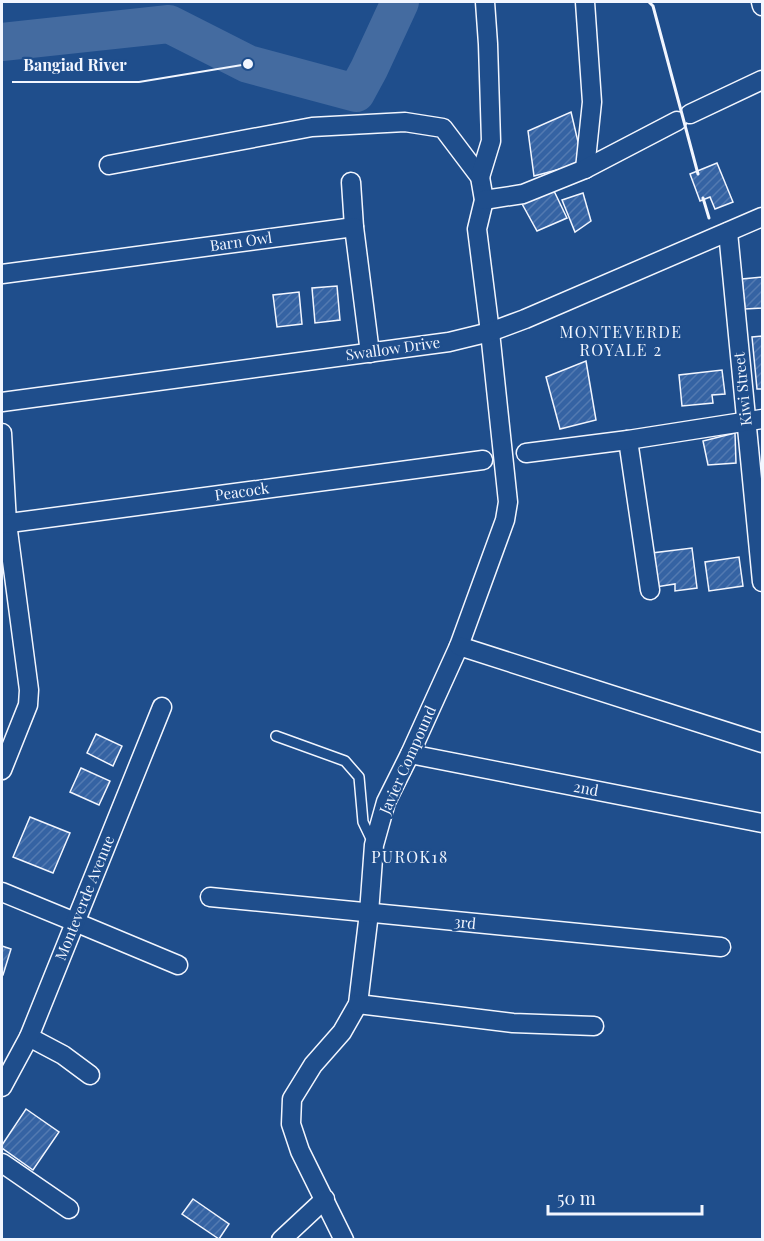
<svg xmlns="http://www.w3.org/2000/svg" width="764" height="1241" font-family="'Playfair Display',serif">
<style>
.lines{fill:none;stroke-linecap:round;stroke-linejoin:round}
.river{stroke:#446ba0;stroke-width:38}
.building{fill:url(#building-hatch);stroke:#f2f6ff;stroke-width:1.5}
.service-casing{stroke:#f2f6ff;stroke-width:12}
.minor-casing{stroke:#f2f6ff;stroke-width:21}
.service{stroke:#1f4e8c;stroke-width:9}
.minor{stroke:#1f4e8c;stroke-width:18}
.wall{stroke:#f2f6ff;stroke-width:3}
.labels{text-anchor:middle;stroke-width:4.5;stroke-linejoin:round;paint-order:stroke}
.street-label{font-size:15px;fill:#f2f6ff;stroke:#1f4e8c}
.neighbourhood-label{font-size:16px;letter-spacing:1.5px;fill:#f2f6ff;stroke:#1f4e8c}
.leader{fill:none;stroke:#f2f6ff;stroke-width:2}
.callout-dot{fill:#f2f6ff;stroke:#1f4e8c;stroke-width:2}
.callout-label{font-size:16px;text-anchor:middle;font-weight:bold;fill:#f2f6ff;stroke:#1f4e8c;stroke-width:4.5;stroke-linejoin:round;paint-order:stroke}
</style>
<defs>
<pattern id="building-hatch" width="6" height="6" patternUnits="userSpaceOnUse" patternTransform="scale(1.5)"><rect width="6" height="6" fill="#3563a3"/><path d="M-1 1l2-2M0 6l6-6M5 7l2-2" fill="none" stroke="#537ab1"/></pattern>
</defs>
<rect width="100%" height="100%" fill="#1f4e8c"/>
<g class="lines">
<!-- river -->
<polyline class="river" points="2,42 169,24 248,64 356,93 369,69 400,2"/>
</g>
<!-- building -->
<g class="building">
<polygon points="571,112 583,163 534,176 528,131"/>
<polygon points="717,163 733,202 715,209 710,197 700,201 690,174"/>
<polygon points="554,191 567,218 537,231 521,202"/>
<polygon points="583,193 591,221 575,232 562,200"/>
<polygon points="762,277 762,308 745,309 742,279"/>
<polygon points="337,286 340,320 315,323 312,288"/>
<polygon points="299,292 302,324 277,327 273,295"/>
<polygon points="762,336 762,389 757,389 752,337"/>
<polygon points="586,361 596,420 560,429 546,377"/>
<polygon points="722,370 725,394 712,395 713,403 682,406 679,375"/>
<polygon points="735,433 736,463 708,465 703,441"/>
<polygon points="692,548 697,588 675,591 675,584 656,587 652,553"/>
<polygon points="739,557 743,586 709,591 705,562"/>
<polygon points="96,734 122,746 113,766 87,753"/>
<polygon points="81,768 110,781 99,805 70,792"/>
<polygon points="30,817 70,833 53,873 13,857"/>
<polygon points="2,946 11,949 3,975 2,975"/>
<polygon points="26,1109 59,1132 33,1170 2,1148 2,1145"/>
<polygon points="193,1199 229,1224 219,1239 182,1214"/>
</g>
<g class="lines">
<defs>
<polyline id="service" points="276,736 345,761 359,777 363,822 373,843"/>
<g id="minor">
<polyline points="585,2 592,102 585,169"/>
<polyline points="761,2 762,6"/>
<polyline points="690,114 762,80"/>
<polyline points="109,165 312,127 405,122 443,128 480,177 484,200 477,229 490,332 508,502 505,520 459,646 410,754 386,802 374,845 369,913 358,1004 342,1032 313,1065 292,1099 291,1124 300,1151 344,1240"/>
<polyline points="480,177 491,141 488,44 485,2"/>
<polyline points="351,182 354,227"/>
<polyline points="484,200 523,194 585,169 677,121"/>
<polyline points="728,232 762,582"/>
<polyline points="2,274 354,227 370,353"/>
<polyline points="2,402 449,342 490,332 525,319 762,217"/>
<polyline points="2,433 7,523 29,690 28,705 2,770"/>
<polyline points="628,440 650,590"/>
<polyline points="526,453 628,440 762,419"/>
<polyline points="2,524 483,460"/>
<polyline points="459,646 762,743"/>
<polyline points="410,754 762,823"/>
<polyline points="2,892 75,922 178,965"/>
<polyline points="210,897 721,947"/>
<polyline points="358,1004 513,1023 594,1026"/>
<polyline points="29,1037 63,1055 90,1075"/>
<polyline points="2,1087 29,1037 162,707"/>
<polyline points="2,1163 69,1209"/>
<polyline points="281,1240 325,1199"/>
</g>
</defs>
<!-- service casing -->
<use href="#service" class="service-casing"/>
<!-- minor casing -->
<use href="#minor" class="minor-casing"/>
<!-- service -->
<use href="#service" class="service"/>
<!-- minor -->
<use href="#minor" class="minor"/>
<!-- wall -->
<g class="wall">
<polyline points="649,2 653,6 698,174"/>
<polyline points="703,198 709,218"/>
</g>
</g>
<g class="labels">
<!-- street labels -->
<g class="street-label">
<text transform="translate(241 242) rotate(-8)" y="5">Barn Owl</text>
<text transform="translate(393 349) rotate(-8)" y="5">Swallow Drive</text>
<text transform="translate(743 389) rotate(-96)" y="5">Kiwi Street</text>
<text transform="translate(242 492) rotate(-8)" y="5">Peacock</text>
<text transform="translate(408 760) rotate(-66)" y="5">Javier Compound</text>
<text transform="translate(586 789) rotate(11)" y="5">2nd</text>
<text transform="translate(85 898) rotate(-68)" y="5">Monteverde Avenue</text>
<text transform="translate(465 923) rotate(6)" y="5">3rd</text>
</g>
<!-- neighbourhood labels -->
<g class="neighbourhood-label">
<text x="621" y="338">MONTEVERDE<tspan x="621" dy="18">ROYALE 2</tspan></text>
<text x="410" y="863">PUROK18</text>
</g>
</g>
<!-- callouts -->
<path class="leader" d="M248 64L139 82H12"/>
<circle class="callout-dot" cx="248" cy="64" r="6"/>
<g class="callout-label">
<text x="75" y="71">Bangiad River</text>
</g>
<!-- border -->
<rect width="764" height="1241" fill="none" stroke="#f2f6ff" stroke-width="6"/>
<!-- scale -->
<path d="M548 1205v9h154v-9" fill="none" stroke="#f2f6ff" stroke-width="3"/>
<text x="557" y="1205" font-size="18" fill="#f2f6ff" stroke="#1f4e8c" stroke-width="4.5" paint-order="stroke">50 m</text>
</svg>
